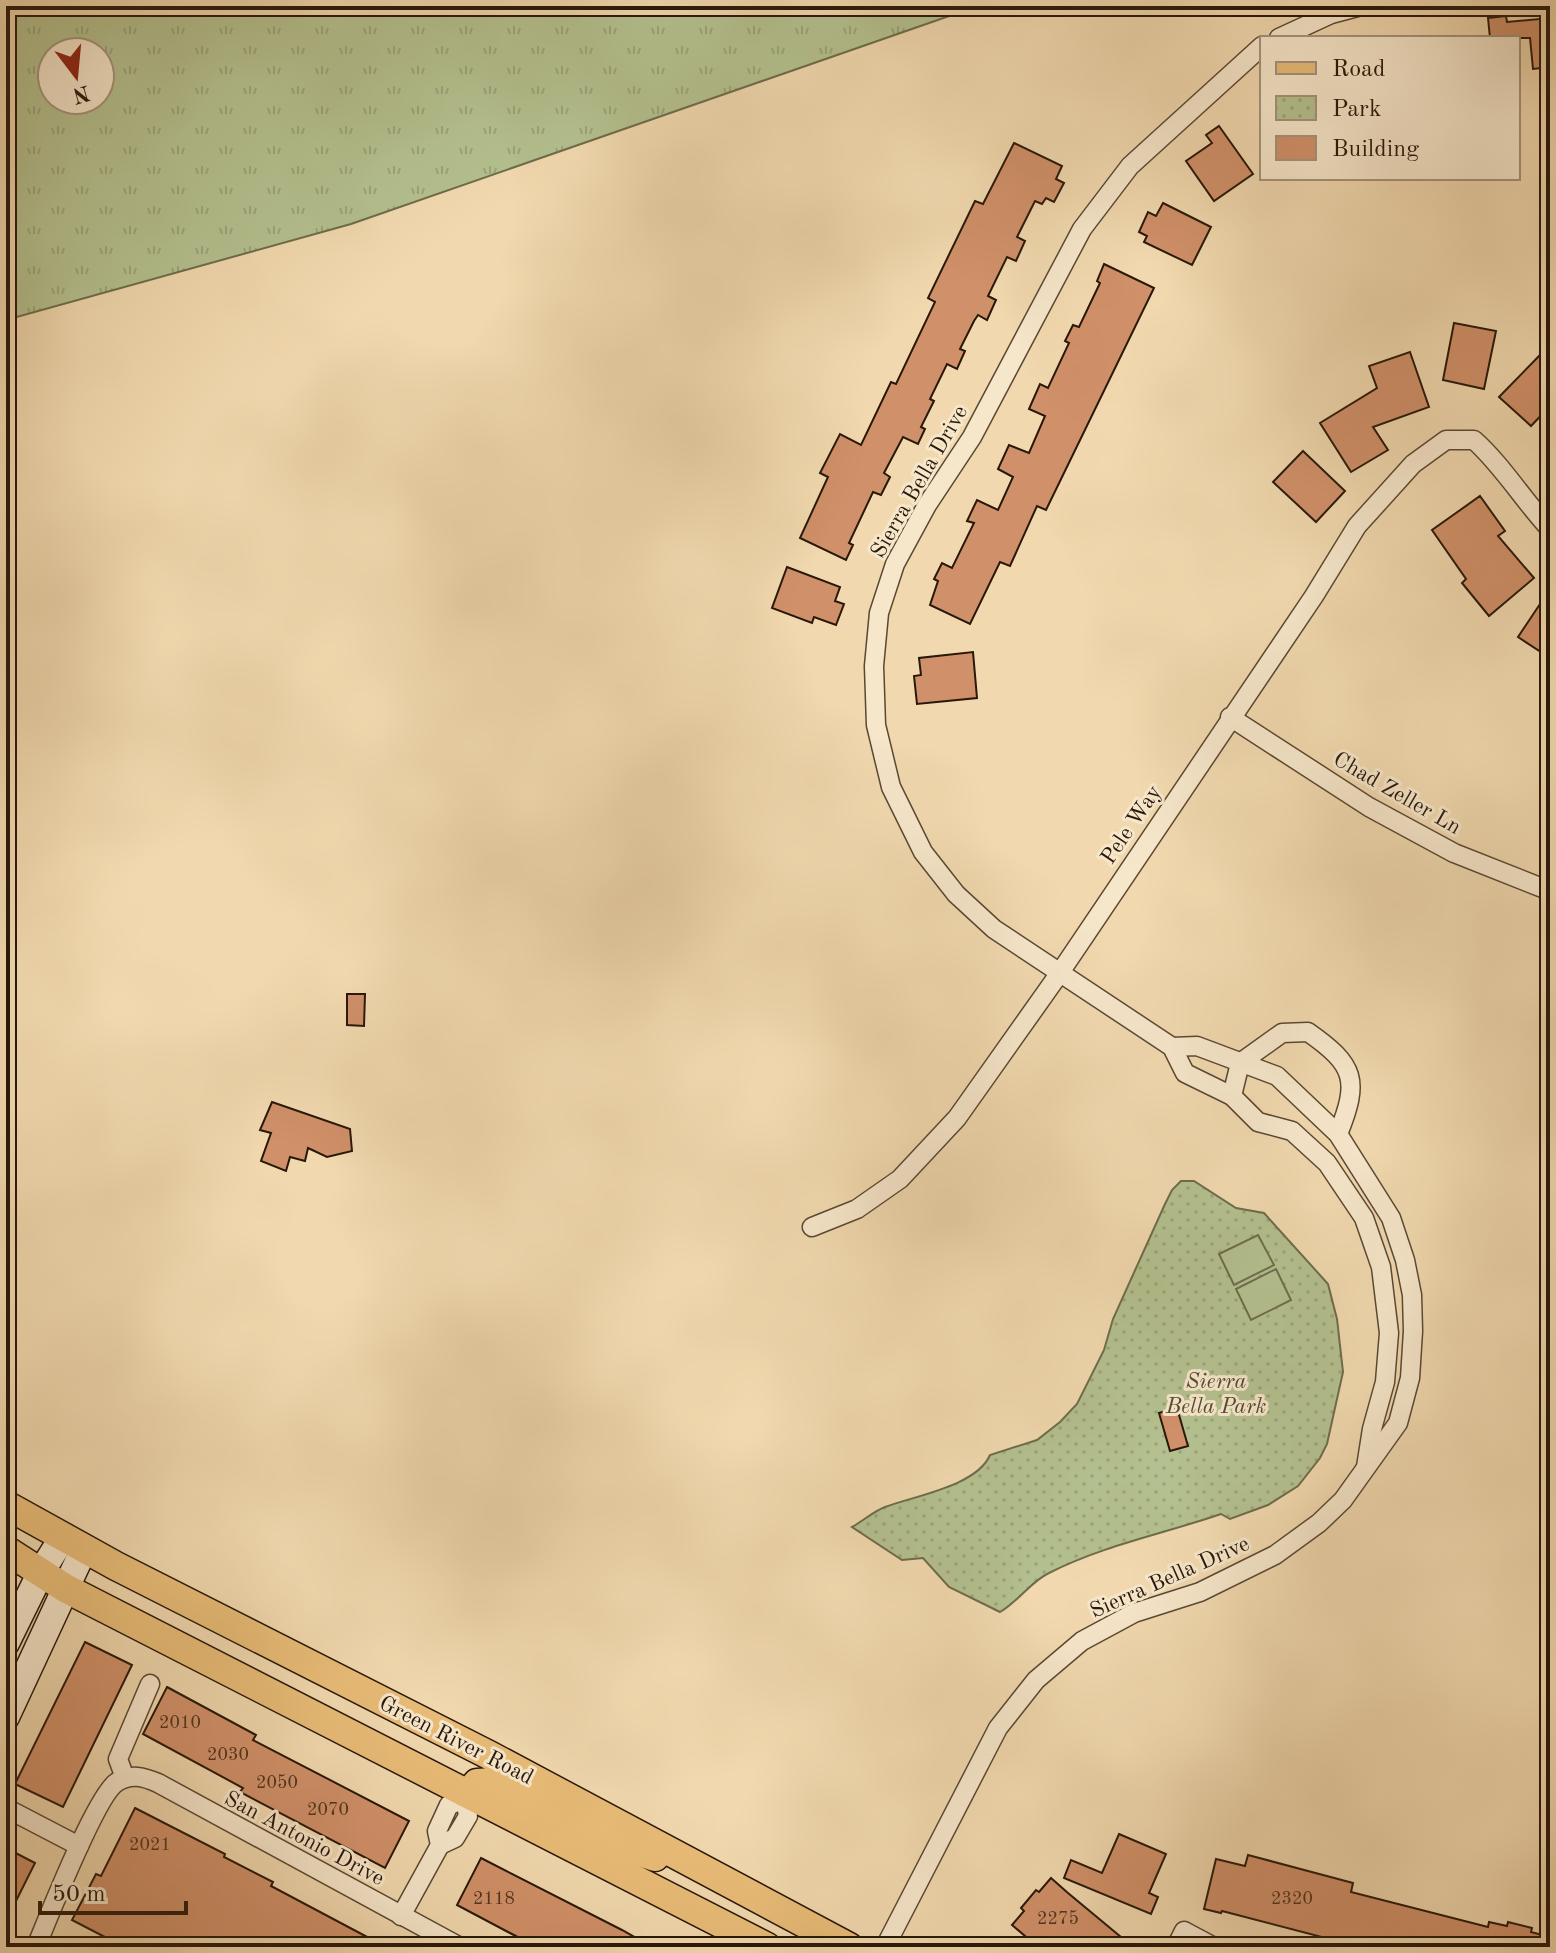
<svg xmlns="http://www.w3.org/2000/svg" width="1556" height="1953" font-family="'Old Standard TT',serif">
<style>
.grass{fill:url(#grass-tufts);stroke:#6e6c4c;stroke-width:2;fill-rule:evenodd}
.park{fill:url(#park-dots);stroke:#6e6c4c;stroke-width:2}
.garden{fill:#b4c08f;stroke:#6e6c4c;stroke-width:2}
.building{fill:#d09069;stroke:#28180a;stroke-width:2}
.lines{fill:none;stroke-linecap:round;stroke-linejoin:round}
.minor-casing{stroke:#5a4833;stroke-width:21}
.secondary-casing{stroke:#28180a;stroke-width:29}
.primary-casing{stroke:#28180a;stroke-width:31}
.minor{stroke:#f6e6ca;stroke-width:18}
.secondary{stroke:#f6e6ca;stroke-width:26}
.primary{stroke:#e8bc77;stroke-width:28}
.labels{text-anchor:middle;stroke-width:6;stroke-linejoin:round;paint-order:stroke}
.number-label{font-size:18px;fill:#523622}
.street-label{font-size:22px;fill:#28180a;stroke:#f6e6ca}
.park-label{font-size:22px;font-style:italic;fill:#524a32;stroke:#f6e6ca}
</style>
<defs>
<pattern id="grass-tufts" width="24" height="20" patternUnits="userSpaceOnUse" patternTransform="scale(2)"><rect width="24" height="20" fill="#b4c08f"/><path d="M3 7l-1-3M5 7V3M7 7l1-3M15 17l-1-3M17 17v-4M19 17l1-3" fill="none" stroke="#9ba47a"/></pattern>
<pattern id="park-dots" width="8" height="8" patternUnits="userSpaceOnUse" patternTransform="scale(2)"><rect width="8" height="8" fill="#b4c08f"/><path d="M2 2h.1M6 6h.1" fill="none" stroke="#9ba47a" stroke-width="1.8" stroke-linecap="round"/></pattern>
</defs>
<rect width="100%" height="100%" fill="#f1d8ae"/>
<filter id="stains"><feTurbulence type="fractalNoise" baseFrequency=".0025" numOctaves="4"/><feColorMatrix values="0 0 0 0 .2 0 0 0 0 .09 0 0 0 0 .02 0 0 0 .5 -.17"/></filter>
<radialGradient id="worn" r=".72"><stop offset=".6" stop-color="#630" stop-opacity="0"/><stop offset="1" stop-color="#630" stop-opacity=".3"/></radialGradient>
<!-- grass -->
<path class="grass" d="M6,6H978L351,224L6,320ZM52,52H100V100H52Z"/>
<!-- park -->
<path class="park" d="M1181,1181H1194L1236,1208L1264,1213L1328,1284L1337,1319L1343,1372L1327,1444L1320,1458L1298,1486L1268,1505L1230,1519L1221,1514C1163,1534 1104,1545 1049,1573C1030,1582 1018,1602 1000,1612L949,1587L923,1558L902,1560L852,1527C863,1521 874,1511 885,1507C914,1496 977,1486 990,1455L1037,1440L1060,1422L1077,1404L1104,1350L1113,1319L1165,1204L1172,1190Z"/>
<!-- garden -->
<g class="garden">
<polygon points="1258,1235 1274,1265 1234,1285 1219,1254"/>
<polygon points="1276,1269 1291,1300 1251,1320 1236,1289"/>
</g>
<!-- building -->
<g class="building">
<polygon points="1506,16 1507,22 1550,18 1550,67 1533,69 1530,38 1490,38 1488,18"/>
<polygon points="1219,126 1253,174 1214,201 1186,161 1212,143 1206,135"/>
<polygon points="1014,143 1062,166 1056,179 1064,183 1054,202 1046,198 1042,204 1035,201 1017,237 1025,241 1016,261 1007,257 988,296 996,300 987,320 978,315 974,321 960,349 965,351 957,369 947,364 930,399 934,401 921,427 925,429 918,444 903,437 884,473 890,477 881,495 873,492 849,543 853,545 846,560 800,538 828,477 820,473 840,434 861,445 891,382 896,384 935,302 928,298 975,201 983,204"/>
<polygon points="1163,203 1211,227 1192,265 1144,242 1147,236 1139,232 1148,212 1156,216"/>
<polygon points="1104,264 1154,288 1046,510 1037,506 1010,566 1000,562 970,624 930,605 938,581 934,579 942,563 952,568 974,523 967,521 977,500 998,510 1013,477 998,469 1009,445 1029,453 1045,416 1029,409 1040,384 1048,388 1069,343 1065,341 1073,325 1079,327 1100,283 1097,281"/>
<polygon points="1454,323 1496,331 1484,389 1443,380"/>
<polygon points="1410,352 1429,407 1373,427 1388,450 1351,472 1320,423 1377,388 1369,366"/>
<polygon points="1540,355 1550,364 1550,406 1531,426 1499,397"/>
<polygon points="1303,451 1345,491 1316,522 1273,482"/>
<polygon points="1480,496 1505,531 1498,536 1534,578 1489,616 1462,583 1466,579 1432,530"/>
<polygon points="787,567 840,587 835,601 844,604 836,625 814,617 812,623 772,608"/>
<polygon points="1550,589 1550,658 1518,637"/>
<polygon points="973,652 977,698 917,704 914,676 921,675 919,658"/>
<polygon points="347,994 365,994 364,1026 347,1025"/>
<polygon points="272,1102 350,1129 352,1151 327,1157 308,1148 305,1161 290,1157 286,1171 261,1161 271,1133 260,1130"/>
<polygon points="1177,1408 1188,1446 1170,1451 1159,1413"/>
<polygon points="85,1642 132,1665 63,1807 15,1784"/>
<polygon points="167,1687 256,1735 253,1740 409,1821 385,1868 240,1792 243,1788 143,1734"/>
<polygon points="135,1808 225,1854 224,1857 273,1882 271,1886 386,1947 124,1947 72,1920 96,1874 101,1876"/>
<polygon points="1119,1834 1166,1854 1149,1893 1158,1897 1151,1914 1064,1878 1071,1860 1102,1873"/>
<polygon points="6,1848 35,1863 6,1921"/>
<polygon points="1248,1855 1353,1883 1351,1892 1488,1927 1489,1922 1507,1926 1508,1922 1532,1928 1531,1932 1550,1937 1550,1947 1360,1947 1222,1911 1221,1913 1204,1909 1216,1859 1245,1866"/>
<polygon points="481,1858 622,1930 652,1947 537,1947 508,1932 457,1905"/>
<polygon points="1051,1878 1068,1893 1133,1947 1038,1947 1012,1925 1024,1911 1021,1908 1036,1890 1039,1892"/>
</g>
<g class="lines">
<defs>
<g id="minor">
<polyline points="1279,38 1331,14 1361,6"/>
<polyline points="1262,46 1130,166 1082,229 972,437 927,505 895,564 879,613 874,666 876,725 891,787 923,852 956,894 994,929 1172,1047 1185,1073 1232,1096 1258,1122 1292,1131 1327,1163 1364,1218 1381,1267 1389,1333 1385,1382 1372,1429 1366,1467"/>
<polyline points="1230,717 1369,807 1454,853 1550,891"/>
<path d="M1232,1096L1240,1063L1282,1033L1308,1032C1355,1065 1360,1080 1338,1134"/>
<path d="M812,1227L857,1209L900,1179L957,1118L1059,974L1314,596L1357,526L1413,464L1446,440H1474C1503,466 1523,500 1550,529"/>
<polyline points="125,1778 118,1759 150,1684"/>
<polyline points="6,1808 79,1846"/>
<polyline points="401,1916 440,1845 455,1838 468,1816 465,1799 449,1805 437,1831 440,1845"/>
<path d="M36,1947C48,1918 97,1794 117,1782C131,1773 144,1777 158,1783L460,1947"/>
<polyline points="885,1947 998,1728 1036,1680 1082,1641 1134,1613 1200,1592 1275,1555 1319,1523 1343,1500 1398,1423 1410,1378 1413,1331 1412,1295 1405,1260 1391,1218 1338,1134 1277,1076 1197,1046 1172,1047"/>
<polyline points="1176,1947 1184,1931 1214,1947"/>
</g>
<g id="secondary">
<polyline points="6,1643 41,1572 63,1537"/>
<polyline points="6,1717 84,1549"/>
</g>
<g id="primary">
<polyline points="6,1505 116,1566 489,1755 849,1947"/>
<polyline points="6,1550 65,1588 767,1947"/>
<polyline points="468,1794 477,1783 494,1782 615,1844 655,1857"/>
</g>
</defs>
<!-- minor casing -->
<use href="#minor" class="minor-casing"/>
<!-- secondary casing -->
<use href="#secondary" class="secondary-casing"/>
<!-- primary casing -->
<use href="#primary" class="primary-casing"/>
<!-- minor -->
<use href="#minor" class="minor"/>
<!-- secondary -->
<use href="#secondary" class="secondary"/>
<!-- primary -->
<use href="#primary" class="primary"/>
</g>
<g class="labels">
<!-- number labels -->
<g class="number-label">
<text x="180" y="1728">2010</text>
<text x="228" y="1760">2030</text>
<text x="277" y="1788">2050</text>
<text x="328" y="1815">2070</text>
<text x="150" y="1850">2021</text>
<text x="494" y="1904">2118</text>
<text x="1292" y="1904">2320</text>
<text x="1058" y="1924">2275</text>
</g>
<!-- street labels -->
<g class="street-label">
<text transform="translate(918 481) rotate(-60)" y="8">Sierra Bella Drive</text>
<text transform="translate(1398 792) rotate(30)" y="8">Chad Zeller Ln</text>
<text transform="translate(1130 824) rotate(-56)" y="8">Pele Way</text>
<text transform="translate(1169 1576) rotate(-24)" y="8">Sierra Bella Drive</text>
<text transform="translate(457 1739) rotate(27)" y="8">Green River Road</text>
<text transform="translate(305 1837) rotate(28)" y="8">San Antonio Drive</text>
</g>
<!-- park labels -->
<g class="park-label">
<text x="1216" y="1388">Sierra<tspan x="1216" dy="25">Bella Park</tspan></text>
</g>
</g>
<!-- margin -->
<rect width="1556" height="1953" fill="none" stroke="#f1d8ae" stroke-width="32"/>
<rect x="8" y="8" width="1540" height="1937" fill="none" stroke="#28180a" stroke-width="4"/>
<rect x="16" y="16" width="1524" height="1921" fill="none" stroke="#28180a" stroke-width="2"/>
<!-- legend -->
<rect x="1260" y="36" width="260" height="144" fill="#f6e6ca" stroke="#a4947d" stroke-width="2"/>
<rect x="1276" y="62" width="40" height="12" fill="#e8bc77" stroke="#a4947d" stroke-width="2"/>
<text x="1332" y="76" font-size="24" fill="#28180a">Road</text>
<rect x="1276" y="96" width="40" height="24" fill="url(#park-dots)" stroke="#a4947d" stroke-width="2"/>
<text x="1332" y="116" font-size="24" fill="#28180a">Park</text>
<rect x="1276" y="136" width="40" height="24" fill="#d09069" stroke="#a4947d" stroke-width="2"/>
<text x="1332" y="156" font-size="24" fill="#28180a">Building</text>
<!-- north arrow -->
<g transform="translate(76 76) rotate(164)"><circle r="38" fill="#f6e6ca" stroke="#a4947d" stroke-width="2"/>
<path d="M0-6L14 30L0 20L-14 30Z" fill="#8f2418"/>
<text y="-12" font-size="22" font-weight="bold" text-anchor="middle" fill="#28180a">N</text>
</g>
<!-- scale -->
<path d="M40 1901v12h146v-12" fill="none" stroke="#28180a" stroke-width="4"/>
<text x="52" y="1901" font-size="24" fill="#28180a" stroke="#f6e6ca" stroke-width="6" paint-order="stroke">50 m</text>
<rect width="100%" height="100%" filter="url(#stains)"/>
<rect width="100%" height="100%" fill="url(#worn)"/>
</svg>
